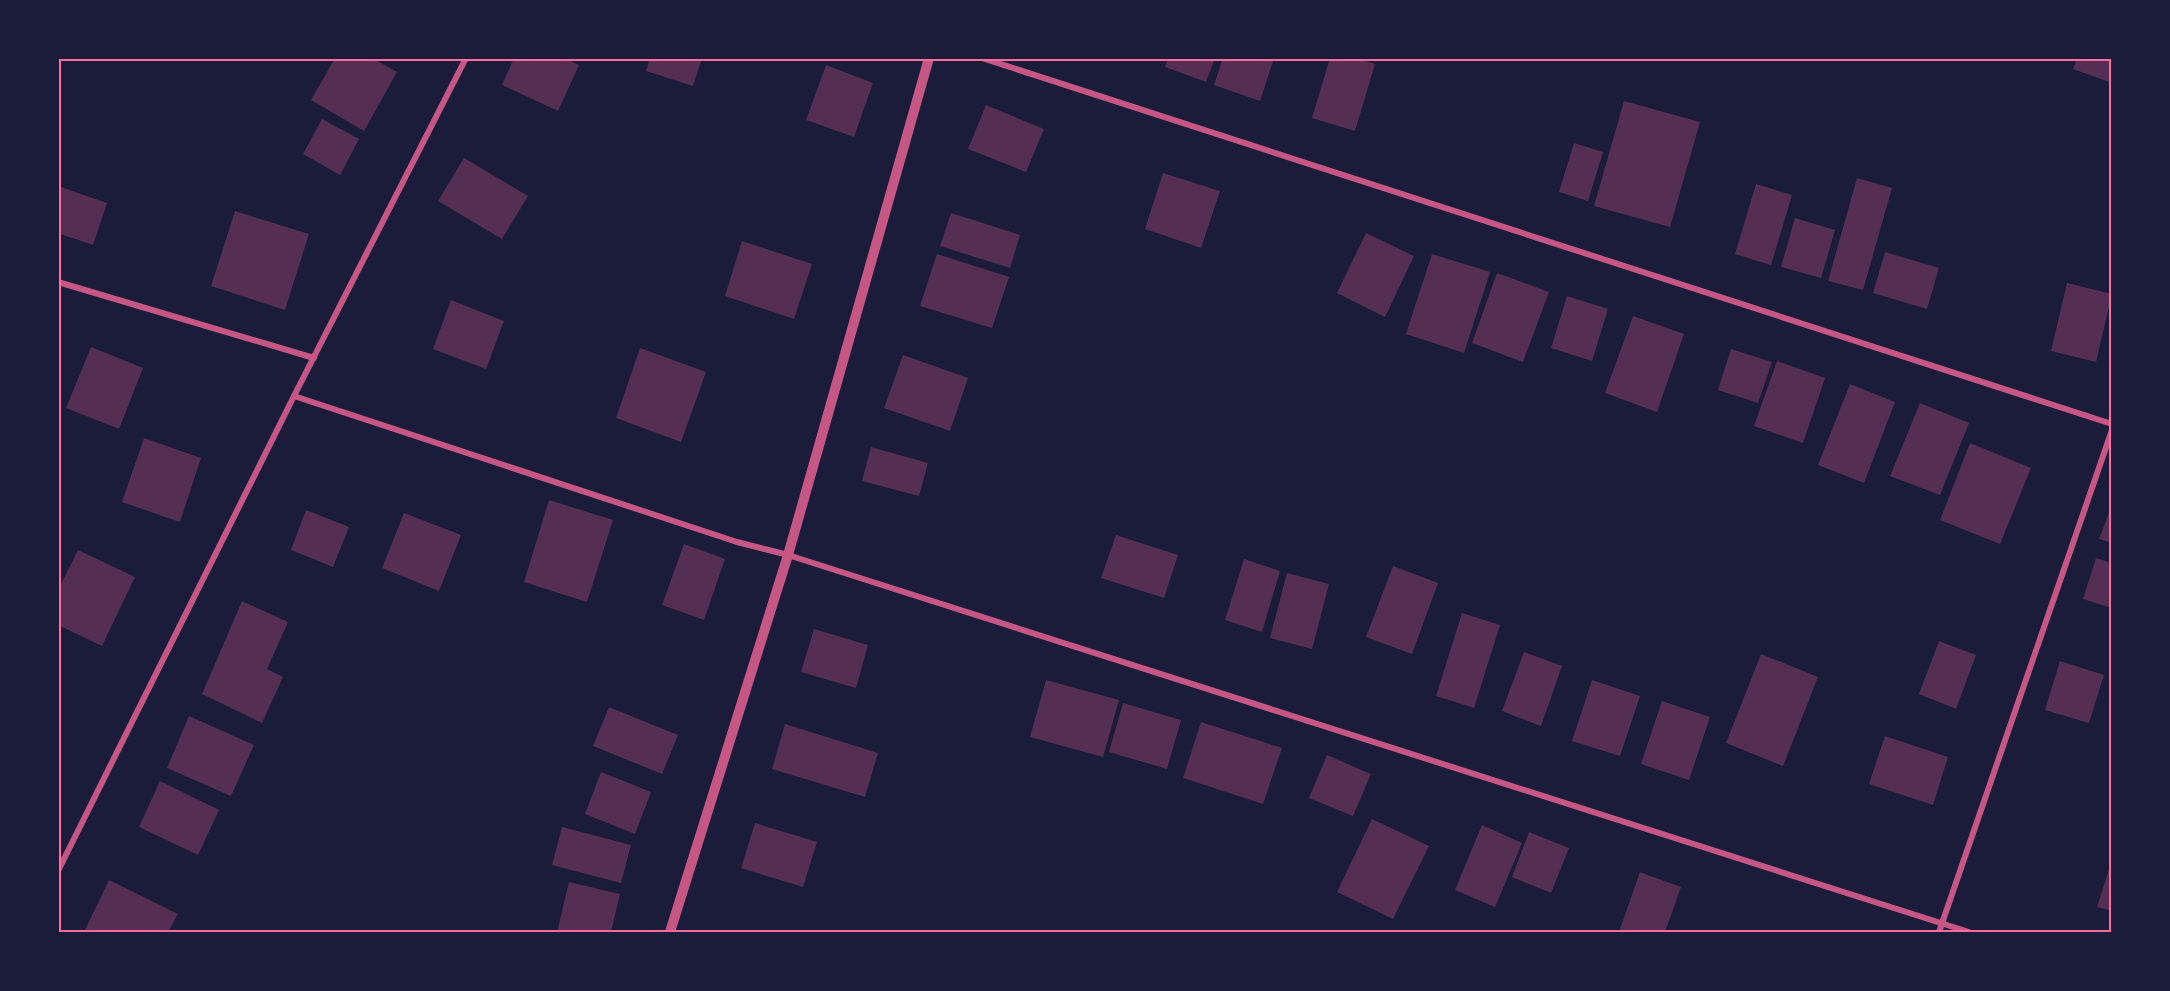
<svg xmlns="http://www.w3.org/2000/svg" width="2170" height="991" font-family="Raleway,sans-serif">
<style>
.building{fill:#542f53}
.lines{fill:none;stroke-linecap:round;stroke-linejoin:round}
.minor{stroke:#c65784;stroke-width:6}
.tertiary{stroke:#c65784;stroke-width:10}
.neatline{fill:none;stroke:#ff6b9d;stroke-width:2}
</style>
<rect width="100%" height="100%" fill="#1b1b3a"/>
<!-- building -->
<g class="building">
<polygon points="335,58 372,58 397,72 364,131 311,100"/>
<polygon points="514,58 564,58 579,65 558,111 502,85"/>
<polygon points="650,58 702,58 693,86 646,71"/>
<polygon points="1168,58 1215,58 1206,82 1165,67"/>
<polygon points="1223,58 1274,58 1260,101 1214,85"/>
<polygon points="1330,58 1356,58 1375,64 1355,131 1312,118"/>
<polygon points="2077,58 2112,58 2112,83 2073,69"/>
<polygon points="826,65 873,83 854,137 806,120"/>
<polygon points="1624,101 1700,122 1670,227 1594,206"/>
<polygon points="986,105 1044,129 1026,172 968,149"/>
<polygon points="322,119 359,139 340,175 303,154"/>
<polygon points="1574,143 1603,152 1588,201 1559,192"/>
<polygon points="464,158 528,196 502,239 438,201"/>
<polygon points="1163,173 1220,191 1201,248 1145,229"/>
<polygon points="1857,178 1892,188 1863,290 1828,281"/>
<polygon points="1756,184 1792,195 1771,265 1735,254"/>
<polygon points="58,186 107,203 93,245 58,233"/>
<polygon points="235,211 309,234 285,310 211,286"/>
<polygon points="951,213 1020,235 1010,268 940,246"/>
<polygon points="1795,218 1835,230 1821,278 1781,267"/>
<polygon points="1366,233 1414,256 1385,317 1337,293"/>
<polygon points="742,241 812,264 794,319 725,296"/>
<polygon points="1885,252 1939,268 1927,309 1873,293"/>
<polygon points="937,254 1009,277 992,328 920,306"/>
<polygon points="1432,254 1490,272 1464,353 1406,334"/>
<polygon points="1497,273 1549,292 1523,362 1472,343"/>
<polygon points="2067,283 2112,294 2096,362 2051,351"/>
<polygon points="1567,296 1608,309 1592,361 1551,348"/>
<polygon points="451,300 504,321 486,369 433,349"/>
<polygon points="1633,316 1684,334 1657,412 1605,393"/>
<polygon points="91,347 143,368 119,429 66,408"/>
<polygon points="640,348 706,372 681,442 616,418"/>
<polygon points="1731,349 1772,362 1758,403 1718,390"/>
<polygon points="903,355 968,378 950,431 884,408"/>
<polygon points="1777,361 1825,378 1803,443 1754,426"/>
<polygon points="1850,384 1895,402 1864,483 1818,465"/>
<polygon points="1920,403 1969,423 1940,495 1890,476"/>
<polygon points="144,438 201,458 180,522 122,502"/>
<polygon points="1970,443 2031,468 2000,544 1940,520"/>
<polygon points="871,447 928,463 919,496 862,481"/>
<polygon points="549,500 613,520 587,602 524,582"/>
<polygon points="2112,505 2112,543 2099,539"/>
<polygon points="306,510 349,527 333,567 291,550"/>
<polygon points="404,513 461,535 439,591 382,568"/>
<polygon points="1116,535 1178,555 1164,598 1101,578"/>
<polygon points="684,544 725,559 704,620 662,605"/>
<polygon points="78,550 135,577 102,646 58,625 58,590"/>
<polygon points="2096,558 2112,563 2112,608 2083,599"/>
<polygon points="1244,559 1280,571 1262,632 1225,620"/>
<polygon points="1393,566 1438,583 1412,654 1366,637"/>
<polygon points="1287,573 1329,584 1312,649 1270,638"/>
<polygon points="242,601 288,622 267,669 283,677 262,723 202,694"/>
<polygon points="1462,613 1500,625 1474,708 1436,696"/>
<polygon points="814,629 868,645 856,688 801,672"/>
<polygon points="1939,641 1976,655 1956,709 1919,694"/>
<polygon points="1524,652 1562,666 1541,726 1502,711"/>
<polygon points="1761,654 1818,677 1783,766 1726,743"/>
<polygon points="2060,661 2104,675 2089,723 2045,710"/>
<polygon points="1046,680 1119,700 1103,757 1030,737"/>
<polygon points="1592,680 1640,696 1620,756 1572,741"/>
<polygon points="1662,701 1710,717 1689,780 1641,764"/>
<polygon points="1123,703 1181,720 1167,769 1109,752"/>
<polygon points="609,707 678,735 662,774 593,746"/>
<polygon points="189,716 254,745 231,796 167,768"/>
<polygon points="1201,722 1282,748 1263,804 1183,778"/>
<polygon points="785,724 878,753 865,797 772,769"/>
<polygon points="1885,736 1948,757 1933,805 1869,784"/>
<polygon points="1327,755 1371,774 1353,816 1309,798"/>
<polygon points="601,772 651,792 635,834 585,814"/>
<polygon points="160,781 219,810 198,855 139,827"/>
<polygon points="1372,819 1429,846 1393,919 1337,892"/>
<polygon points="755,823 817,842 803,887 741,868"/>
<polygon points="1482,825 1522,843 1495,907 1455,890"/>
<polygon points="562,827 631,845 621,883 552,865"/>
<polygon points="1529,832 1569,848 1551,893 1512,877"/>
<polygon points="2112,860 2112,911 2097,907"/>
<polygon points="1640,872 1681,887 1665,932 1619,932"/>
<polygon points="109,880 178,914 168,932 84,932"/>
<polygon points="569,882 620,894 611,932 557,932"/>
</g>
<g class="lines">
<!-- minor -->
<g class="minor">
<polyline points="982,58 2112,424"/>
<polyline points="58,282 314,358"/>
<polyline points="294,396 737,542 788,555 1969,932"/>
<polyline points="58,871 294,396 466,58"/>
<polyline points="1939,932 2112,430"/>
</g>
<!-- tertiary -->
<polyline class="tertiary" points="670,932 788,555 929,58"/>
</g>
<!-- border -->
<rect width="2170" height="991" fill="none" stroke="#1b1b3a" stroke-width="120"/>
<rect x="60" y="60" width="2050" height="871" class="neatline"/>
</svg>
